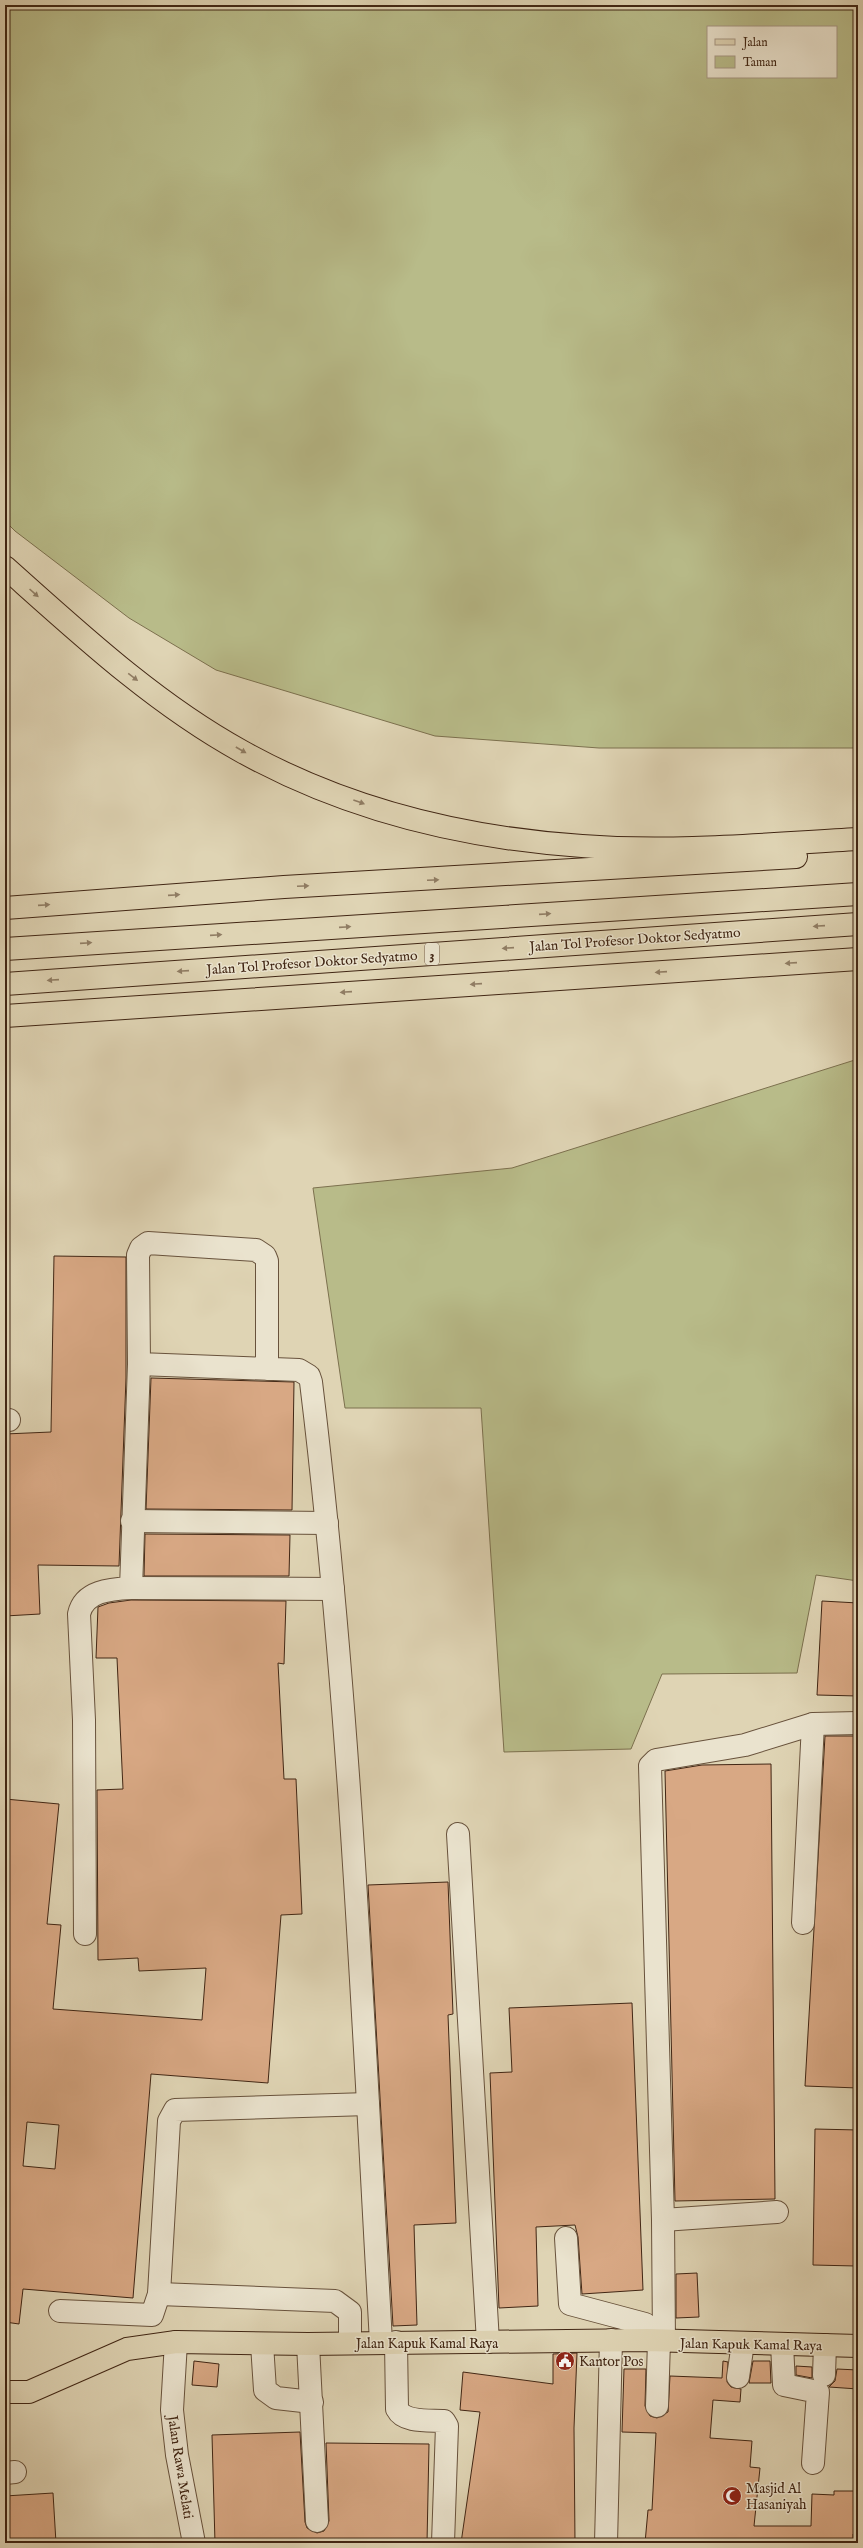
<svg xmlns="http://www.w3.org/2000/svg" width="863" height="2548" font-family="'IM FELL English',serif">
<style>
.green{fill:#b8bb89;stroke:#7c704e;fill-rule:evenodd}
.building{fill:#d8a884;stroke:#412614;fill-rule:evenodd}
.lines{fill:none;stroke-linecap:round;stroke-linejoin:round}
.minor-casing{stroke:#68523c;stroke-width:24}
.major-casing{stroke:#412614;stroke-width:24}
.highway-casing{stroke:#412614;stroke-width:24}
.minor{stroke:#eae3ce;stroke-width:22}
.major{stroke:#dfd4b4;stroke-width:22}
.highway{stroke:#dfd4b4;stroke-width:22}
.oneway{fill:#907d64}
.labels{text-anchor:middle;stroke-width:3;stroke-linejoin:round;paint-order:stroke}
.shield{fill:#eae3ce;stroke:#745f4c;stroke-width:1}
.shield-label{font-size:13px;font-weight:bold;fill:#412614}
.street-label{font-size:14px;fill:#412614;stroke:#eae3ce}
.poi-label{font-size:14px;fill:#412614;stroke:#eae3ce;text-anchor:start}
</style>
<rect width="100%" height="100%" fill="#dfd4b4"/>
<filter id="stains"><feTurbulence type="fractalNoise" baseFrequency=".005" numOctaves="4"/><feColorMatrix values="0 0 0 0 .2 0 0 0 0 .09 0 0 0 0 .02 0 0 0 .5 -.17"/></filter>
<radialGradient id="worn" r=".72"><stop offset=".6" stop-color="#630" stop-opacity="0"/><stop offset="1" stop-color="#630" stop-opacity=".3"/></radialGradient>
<!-- green -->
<g class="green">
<path d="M5,5H858V748H599L435,736L216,670L129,618L15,531L5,521ZM708,27H836V77H708Z"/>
<polygon points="858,1059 858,1581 816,1575 797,1673 662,1674 631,1749 504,1752 481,1408 345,1408 313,1188 512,1168"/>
</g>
<!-- building -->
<g class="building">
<polygon points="54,1256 126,1257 126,1378 119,1566 38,1565 40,1614 5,1616 5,1434 51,1432"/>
<polygon points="151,1378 294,1382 292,1510 146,1509"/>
<polygon points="145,1534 290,1535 289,1576 144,1576"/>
<path d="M131,1600L286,1601L284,1664L278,1663L284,1779H296L302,1914L281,1915L268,2083L151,2074L133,2298L23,2289L19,2324L5,2322V1799L59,1804L47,1924L61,1925L53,2009L202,2020L206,1968L139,1971L138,1958L98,1960L97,1790L123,1789L117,1658H96L98,1607L109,1603ZM27,2122L59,2125L55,2169L23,2166Z"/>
<polygon points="822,1601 858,1603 858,1696 817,1695"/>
<polygon points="825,1736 858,1736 858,2088 805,2086"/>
<polygon points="771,1764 775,2199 675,2201 665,1771 702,1765"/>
<polygon points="448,1882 453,2014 448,2015 456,2223 414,2225 417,2325 393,2326 368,1885"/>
<polygon points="632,2003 643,2290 582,2294 578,2237 575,2225 536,2227 538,2306 499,2308 490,2073 512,2072 509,2008"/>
<polygon points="815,2129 858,2130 856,2266 813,2265"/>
<polygon points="697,2273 699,2317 676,2318 676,2274"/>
<polygon points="577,2353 574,2428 575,2543 461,2543 480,2412 460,2410 463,2372 553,2384 553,2354"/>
<polygon points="194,2361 219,2364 217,2387 192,2385"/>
<polygon points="723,2361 728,2362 727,2382 731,2387 741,2389 740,2402 713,2400 710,2438 752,2441 750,2467 760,2468 754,2526 811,2526 812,2494 834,2495 834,2491 858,2491 858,2534 853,2534 853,2540 833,2541 833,2543 645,2543 648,2510 652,2510 656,2433 622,2432 624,2369 646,2369 645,2406 650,2416 657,2418 668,2412 670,2376 722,2378"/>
<polygon points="753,2361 770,2361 771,2383 749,2383"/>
<polygon points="796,2366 812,2367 812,2378 796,2375"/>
<polygon points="837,2369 858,2370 858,2389 829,2387 835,2381"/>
<polygon points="300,2432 305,2522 307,2528 317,2533 324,2531 329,2521 326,2443 429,2444 427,2543 215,2543 212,2435"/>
<polygon points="53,2493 56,2543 5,2543 5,2496"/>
</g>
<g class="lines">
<defs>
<g id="minor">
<path d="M267,1369V1261L265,1256L256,1250L148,1243L141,1248L138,1255L139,1364L299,1370L309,1376L311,1382C350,1701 363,2022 381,2342"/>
<polyline points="5,1420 9,1420"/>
<polyline points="132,1521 327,1523"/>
<polyline points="131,1588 333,1589"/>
<polyline points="458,1834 488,2342"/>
<polyline points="803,1923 813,1724"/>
<path d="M85,1934L84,1720L79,1614C84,1591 110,1589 131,1588L139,1364"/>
<polyline points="663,2220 777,2212"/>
<polyline points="566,2238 570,2304 645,2324 647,2340"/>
<polyline points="159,2294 335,2301 350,2312 350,2343"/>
<polyline points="60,2311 152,2315 159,2294 169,2121 175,2110 368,2104"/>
<polyline points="176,2342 172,2410 177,2455 194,2543"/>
<path d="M396,2342L397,2409C404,2423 429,2420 444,2421L447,2426L443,2543"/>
<polyline points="664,2342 663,2220 650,1766 656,1760 745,1745 813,1724 858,1723"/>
<polyline points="262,2344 265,2390 276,2398 312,2402"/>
<polyline points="308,2344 317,2521"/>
<polyline points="782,2344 784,2385 818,2392 813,2463"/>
<polyline points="824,2375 825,2345"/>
<polyline points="738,2377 743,2343"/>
<polyline points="657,2406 659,2341"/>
<polyline points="5,2473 15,2472"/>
<polyline points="606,2543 611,2340"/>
</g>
<polyline id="major" points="5,2392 29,2392 127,2349 176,2342 308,2344 647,2340 858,2346"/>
<g id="highway">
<path d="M5,567C79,633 154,703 241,751C345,809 464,838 582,846C673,853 767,844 858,839"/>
<polyline points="5,908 284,887 796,857"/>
<polyline points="5,949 858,894"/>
<polyline points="5,984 858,924"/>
<polyline points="5,1016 858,959"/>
</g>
</defs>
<!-- minor casing -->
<use href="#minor" class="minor-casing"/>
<!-- major casing -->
<use href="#major" class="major-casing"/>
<!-- highway casing -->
<use href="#highway" class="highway-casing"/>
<!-- minor -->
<use href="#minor" class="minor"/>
<!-- major -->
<use href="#major" class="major"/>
<!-- highway -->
<use href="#highway" class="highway"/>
</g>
<!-- one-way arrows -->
<defs><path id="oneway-solid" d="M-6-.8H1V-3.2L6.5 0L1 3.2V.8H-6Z"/></defs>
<g class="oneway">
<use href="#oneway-solid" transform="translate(34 593) rotate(42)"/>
<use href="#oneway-solid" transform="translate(133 677) rotate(37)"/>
<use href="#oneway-solid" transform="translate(241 750) rotate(30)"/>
<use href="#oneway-solid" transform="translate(359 802) rotate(20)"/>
<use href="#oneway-solid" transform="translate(433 880) rotate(-3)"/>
<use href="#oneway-solid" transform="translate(303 886) rotate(-2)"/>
<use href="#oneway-solid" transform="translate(174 895) rotate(-4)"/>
<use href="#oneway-solid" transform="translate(44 905) rotate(-4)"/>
<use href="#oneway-solid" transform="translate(545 914) rotate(-4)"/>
<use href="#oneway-solid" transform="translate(819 926) rotate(176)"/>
<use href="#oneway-solid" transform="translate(345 927) rotate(-4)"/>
<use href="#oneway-solid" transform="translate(216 935) rotate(-4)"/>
<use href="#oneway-solid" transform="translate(86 943) rotate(-4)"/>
<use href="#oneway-solid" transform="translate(508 948) rotate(176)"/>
<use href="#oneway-solid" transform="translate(791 963) rotate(176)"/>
<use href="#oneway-solid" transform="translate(183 971) rotate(176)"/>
<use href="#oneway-solid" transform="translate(661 972) rotate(176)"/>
<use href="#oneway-solid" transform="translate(53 980) rotate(176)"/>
<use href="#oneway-solid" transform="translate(476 984) rotate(176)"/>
<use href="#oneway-solid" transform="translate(346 992) rotate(176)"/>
</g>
<!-- icons -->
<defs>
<symbol id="civic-disc" viewBox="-11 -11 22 22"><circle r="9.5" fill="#8f2418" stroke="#eae3ce"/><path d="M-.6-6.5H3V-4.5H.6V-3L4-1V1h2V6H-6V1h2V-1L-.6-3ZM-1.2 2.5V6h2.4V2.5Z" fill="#fff"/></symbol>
<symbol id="mosque-disc" viewBox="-11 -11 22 22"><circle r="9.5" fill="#8f2418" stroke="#eae3ce"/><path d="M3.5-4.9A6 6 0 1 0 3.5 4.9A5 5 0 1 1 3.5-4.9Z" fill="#fff"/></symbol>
</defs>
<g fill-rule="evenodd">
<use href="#civic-disc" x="554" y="2350" width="22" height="22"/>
<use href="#mosque-disc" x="721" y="2485" width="22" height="22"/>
</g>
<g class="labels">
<!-- shield labels -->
<rect class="shield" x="425" y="943" width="14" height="22" rx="3"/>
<g class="shield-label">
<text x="432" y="959">3</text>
</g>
<!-- street labels -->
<g class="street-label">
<text transform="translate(635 939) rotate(-4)" y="5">Jalan Tol Profesor Doktor Sedyatmo</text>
<text transform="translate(312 962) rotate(-4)" y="5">Jalan Tol Profesor Doktor Sedyatmo</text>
<text x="427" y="2348">Jalan Kapuk Kamal Raya</text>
<text transform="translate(751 2344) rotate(1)" y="5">Jalan Kapuk Kamal Raya</text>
<text transform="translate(181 2467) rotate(81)" y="5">Jalan Rawa Melati</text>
</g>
<!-- poi labels -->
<g class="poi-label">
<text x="579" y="2366">Kantor Pos</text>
<text x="746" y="2493">Masjid Al<tspan x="746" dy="16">Hasaniyah</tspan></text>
</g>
</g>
<!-- margin -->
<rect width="863" height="2548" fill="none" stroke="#dfd4b4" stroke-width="20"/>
<rect x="6" y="6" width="851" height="2536" fill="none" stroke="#412614" stroke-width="2"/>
<rect x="10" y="10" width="843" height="2528" fill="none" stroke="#412614"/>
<!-- legend -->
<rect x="707" y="26" width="130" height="52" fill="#eae3ce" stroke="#a69784"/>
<rect x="715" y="39" width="20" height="6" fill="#dfd4b4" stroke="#a69784"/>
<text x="743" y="46" font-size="12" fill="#412614">Jalan</text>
<rect x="715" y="56" width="20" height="12" fill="#b8bb89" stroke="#a69784"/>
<text x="743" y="66" font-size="12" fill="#412614">Taman</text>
<rect width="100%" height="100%" filter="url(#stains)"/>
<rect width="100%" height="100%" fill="url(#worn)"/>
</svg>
